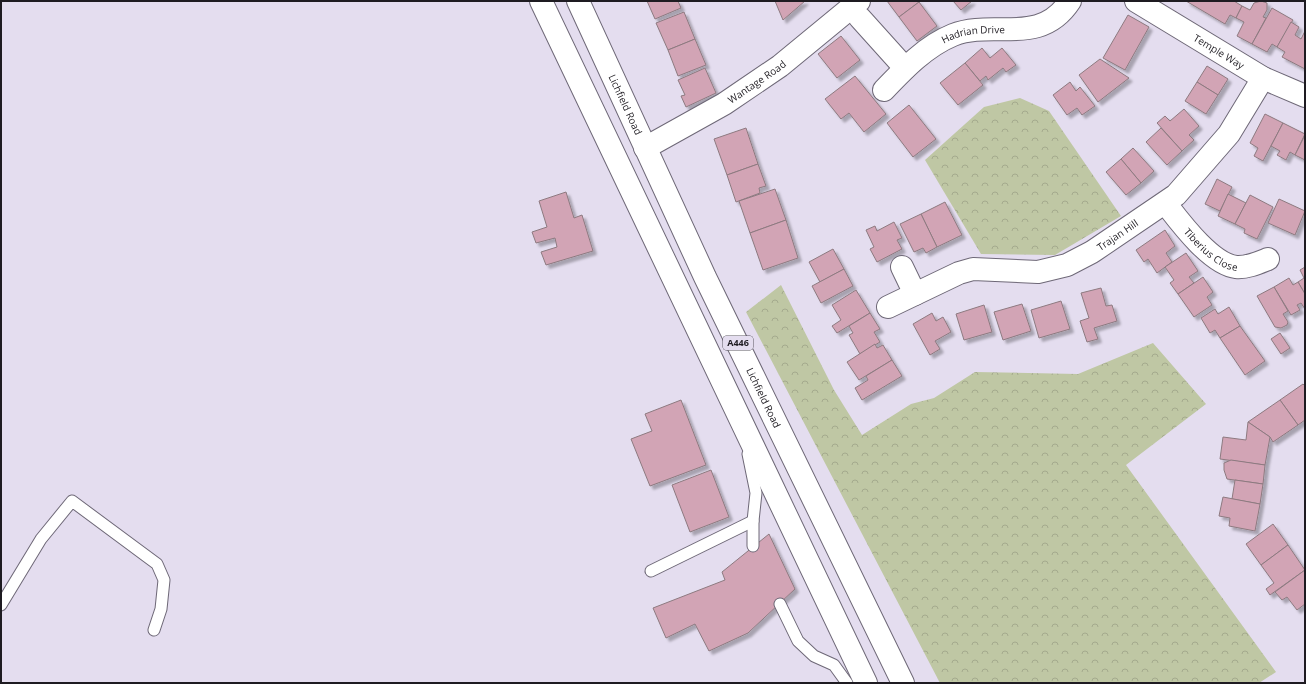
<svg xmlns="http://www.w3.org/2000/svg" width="1306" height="684" font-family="'Open Sans',sans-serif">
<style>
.forest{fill:url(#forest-crowns)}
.building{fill:#d2a4b5;stroke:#8d7a80;filter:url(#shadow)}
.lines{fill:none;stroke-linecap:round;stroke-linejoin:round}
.lane-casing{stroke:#6e6877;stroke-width:13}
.street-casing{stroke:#6e6877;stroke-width:24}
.highway-casing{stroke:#6e6877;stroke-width:24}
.lane{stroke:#fff;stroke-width:11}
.street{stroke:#fff;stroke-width:22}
.highway{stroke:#fff;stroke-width:22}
.labels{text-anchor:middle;stroke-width:3.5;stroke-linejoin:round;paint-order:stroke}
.shield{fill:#e4ddef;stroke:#59555f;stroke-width:1}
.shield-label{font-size:9px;font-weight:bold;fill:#1e1b21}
.street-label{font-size:10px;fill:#1e1b21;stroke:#e4ddef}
</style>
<defs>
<pattern id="forest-crowns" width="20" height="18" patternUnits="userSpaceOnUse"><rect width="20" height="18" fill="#bfc7a4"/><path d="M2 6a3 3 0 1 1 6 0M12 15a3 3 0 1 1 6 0" fill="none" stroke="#a4aa8d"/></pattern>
<filter id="shadow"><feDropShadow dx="3.5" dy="3.5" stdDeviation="1" flood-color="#0004"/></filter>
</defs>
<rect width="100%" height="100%" fill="#e4ddef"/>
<!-- forest -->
<g class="forest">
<polygon points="1020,98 1049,111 1121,216 1055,255 981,254 925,160 984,107"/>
<polygon points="781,285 834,390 862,435 911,404 934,398 975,372 1078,374 1153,343 1206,404 1126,465 1276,672 1259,683 940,683 746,312"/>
</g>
<!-- building -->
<g class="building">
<polygon points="647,1 678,1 681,8 655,19"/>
<polygon points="775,1 805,1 783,20"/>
<polygon points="887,1 918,1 919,2 899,17"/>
<polygon points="953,1 972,1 961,10"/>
<polygon points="1186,1 1234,1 1242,6 1236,18 1230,15 1225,24"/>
<polygon points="1261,1 1267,3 1267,10 1263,17 1266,18 1252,44 1237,36 1244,22 1236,18 1242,6 1250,10 1254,3"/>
<polygon points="919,2 937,26 917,41 899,17"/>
<polygon points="1272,8 1293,20 1277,47 1272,44 1267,52 1252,44"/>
<polygon points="684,12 695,39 668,50 656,23"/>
<polygon points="1128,15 1149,27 1125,70 1103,58"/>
<polygon points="1291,22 1299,27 1295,35 1301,39 1305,31 1305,69 1282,57 1285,52 1277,47"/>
<polygon points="841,36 860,60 837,78 818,54"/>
<polygon points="695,39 706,65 678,76 668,50"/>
<polygon points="982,48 990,58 1002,48 1016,65 1006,72 1003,68 988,80 986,76 980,81 965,63"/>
<polygon points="1100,59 1129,78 1098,102 1079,75"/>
<polygon points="965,63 983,85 958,105 940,83"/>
<polygon points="1207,66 1228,79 1218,95 1197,82"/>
<polygon points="705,68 716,93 686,107 681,96 685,95 678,80"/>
<polygon points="855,76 886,114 864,132 849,113 841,119 825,99"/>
<polygon points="1070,82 1076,91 1080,87 1095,106 1082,115 1077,108 1067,115 1053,95"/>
<polygon points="1197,82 1218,95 1206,114 1185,101"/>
<polygon points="909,105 936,139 913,157 887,123"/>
<polygon points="1184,109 1199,126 1189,135 1194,140 1182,151 1157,123 1165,116 1170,121"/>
<polygon points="1265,114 1283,123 1263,161 1254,156 1258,148 1250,143"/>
<polygon points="1283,123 1305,134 1295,155 1290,152 1286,160 1277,155 1280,151 1271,146"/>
<polygon points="746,128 758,164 727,175 714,139"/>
<polygon points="1161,128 1182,151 1167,165 1146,142"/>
<polygon points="1305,135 1305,160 1295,155"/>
<polygon points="1133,148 1154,171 1141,183 1121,159"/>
<polygon points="1121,159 1141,183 1126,195 1106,172"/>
<polygon points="758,164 766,186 759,188 760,193 736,202 727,175"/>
<polygon points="1217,179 1232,187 1220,211 1205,204"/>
<polygon points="775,189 786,220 750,233 739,201"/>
<polygon points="566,192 574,218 582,215 593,251 546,265 541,252 557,247 555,238 536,243 532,232 547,227 539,201"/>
<polygon points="1228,194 1246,203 1235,224 1218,216"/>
<polygon points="1250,195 1273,207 1257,239 1244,233 1245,229 1235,224"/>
<polygon points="1279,199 1305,211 1295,235 1268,223"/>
<polygon points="945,202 962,235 937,247 921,214"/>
<polygon points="921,214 937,247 926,253 923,248 914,252 900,224"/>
<polygon points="786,220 798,258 763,270 750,233"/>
<polygon points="894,222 902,238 897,240 902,249 877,262 870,249 874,247 866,230 875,226 877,231"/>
<polygon points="1165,230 1175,246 1166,253 1172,262 1157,273 1148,259 1144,262 1136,250"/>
<polygon points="833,249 844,269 820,282 809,262"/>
<polygon points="1186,253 1198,271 1189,277 1194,283 1178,294 1170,283 1174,280 1165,267"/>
<polygon points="1305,267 1305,294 1298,282 1304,278 1300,270"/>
<polygon points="844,269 853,286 821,303 812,286"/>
<polygon points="1203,277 1213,292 1207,297 1212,305 1194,317 1178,294"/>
<polygon points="1289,278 1293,285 1298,282 1305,294 1305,309 1301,303 1297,305 1300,310 1291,315 1274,287"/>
<polygon points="1274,287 1288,311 1283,314 1288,322 1287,325 1281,328 1275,327 1257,296"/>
<polygon points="1101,288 1106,306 1112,305 1117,321 1094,328 1098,339 1087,342 1080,321 1089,318 1081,293"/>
<polygon points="856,290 870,313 837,333 832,326 841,320 832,305"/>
<polygon points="1061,301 1070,329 1039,338 1031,310"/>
<polygon points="1022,304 1031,331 1003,340 994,312"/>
<polygon points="984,305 992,332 964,340 956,314"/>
<polygon points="1229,307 1240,326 1220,338 1215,330 1210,333 1201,318 1215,309 1218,314"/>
<polygon points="870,313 880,329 874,332 880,342 860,354 849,335 853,333 849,326"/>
<polygon points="932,313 936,321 943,317 951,332 935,341 940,349 930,355 913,324"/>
<polygon points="1240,326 1265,361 1245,375 1220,338"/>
<polygon points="1280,333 1290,348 1281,354 1271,339"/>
<polygon points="875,344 877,348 883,345 892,360 859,380 847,362"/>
<polygon points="892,360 902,376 862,400 855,388 868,380 866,376"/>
<polygon points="1303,384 1305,386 1305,420 1298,425 1280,400"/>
<polygon points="681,400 706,465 650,486 631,439 652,431 645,414"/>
<polygon points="1280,400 1298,425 1273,442 1270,437 1248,422"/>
<polygon points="1248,422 1270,437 1265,465 1220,459 1223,437 1246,440"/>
<polygon points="1231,460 1265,465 1263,484 1227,479 1224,470 1224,463"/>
<polygon points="711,470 729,517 690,532 672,485"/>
<polygon points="1235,480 1263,484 1260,504 1232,499"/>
<polygon points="1223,497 1260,504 1255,531 1229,526 1230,518 1219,516"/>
<polygon points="1273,524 1288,545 1261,565 1246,544"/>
<polygon points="769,534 795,589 748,633 709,651 695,624 666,638 653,608 725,580 722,572"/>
<polygon points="1288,545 1305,570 1270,595 1266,589 1274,583 1261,565"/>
<polygon points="1305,570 1305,604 1297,610 1287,597 1282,600 1275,592"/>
</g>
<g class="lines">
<defs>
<g id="lane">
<polyline points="748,454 756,493 753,521 753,546"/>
<polyline points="651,571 753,521"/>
<polyline points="780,604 798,641 814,656 834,665 847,683"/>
<polyline points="1,605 41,539 72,501 157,564 164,580 161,609 154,630"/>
</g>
<g id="street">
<path id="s1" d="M1136,1L1263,78L1305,96"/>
<polyline points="860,18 905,68"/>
<path id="s2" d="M884,90C904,69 926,46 953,35C993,19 1040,47 1070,1"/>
<path id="s3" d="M645,148L724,104L780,66L859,1"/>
<path id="s4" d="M1166,204C1180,222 1211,264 1236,267C1247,268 1258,263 1268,259"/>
<polyline points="902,267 915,294"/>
<path id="s5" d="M888,307L959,273L973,269L1038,272L1067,265L1092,252L1176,195L1229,134L1263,78"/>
</g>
<g id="highway">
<polyline points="541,1 866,683"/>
<path id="s6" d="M578,1L705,277L903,683"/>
</g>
</defs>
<!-- lane casing -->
<use href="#lane" class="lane-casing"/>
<!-- street casing -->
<use href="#street" class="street-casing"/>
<!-- highway casing -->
<use href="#highway" class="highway-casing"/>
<!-- lane -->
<use href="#lane" class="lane"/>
<!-- street -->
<use href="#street" class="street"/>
<!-- highway -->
<use href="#highway" class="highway"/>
</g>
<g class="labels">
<!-- shield labels -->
<rect class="shield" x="723" y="336" width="30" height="14" rx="3"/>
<g class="shield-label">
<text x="738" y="346">A446</text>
</g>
<!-- street labels -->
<g class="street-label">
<text dy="4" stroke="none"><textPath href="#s2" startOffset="109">Hadrian Drive</textPath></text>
<text dy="4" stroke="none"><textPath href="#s1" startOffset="97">Temple Way</textPath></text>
<text dy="4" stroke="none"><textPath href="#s3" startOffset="130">Wantage Road</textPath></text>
<text dy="4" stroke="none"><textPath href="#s6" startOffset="114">Lichfield Road</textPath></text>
<text dy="4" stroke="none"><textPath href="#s5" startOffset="247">Trajan Hill</textPath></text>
<text dy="4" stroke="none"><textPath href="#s4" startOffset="65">Tiberius Close</textPath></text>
<text dy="4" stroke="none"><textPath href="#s6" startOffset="438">Lichfield Road</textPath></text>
</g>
</g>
<!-- border -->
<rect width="1306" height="684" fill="none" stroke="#1e1b21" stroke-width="4"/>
</svg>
